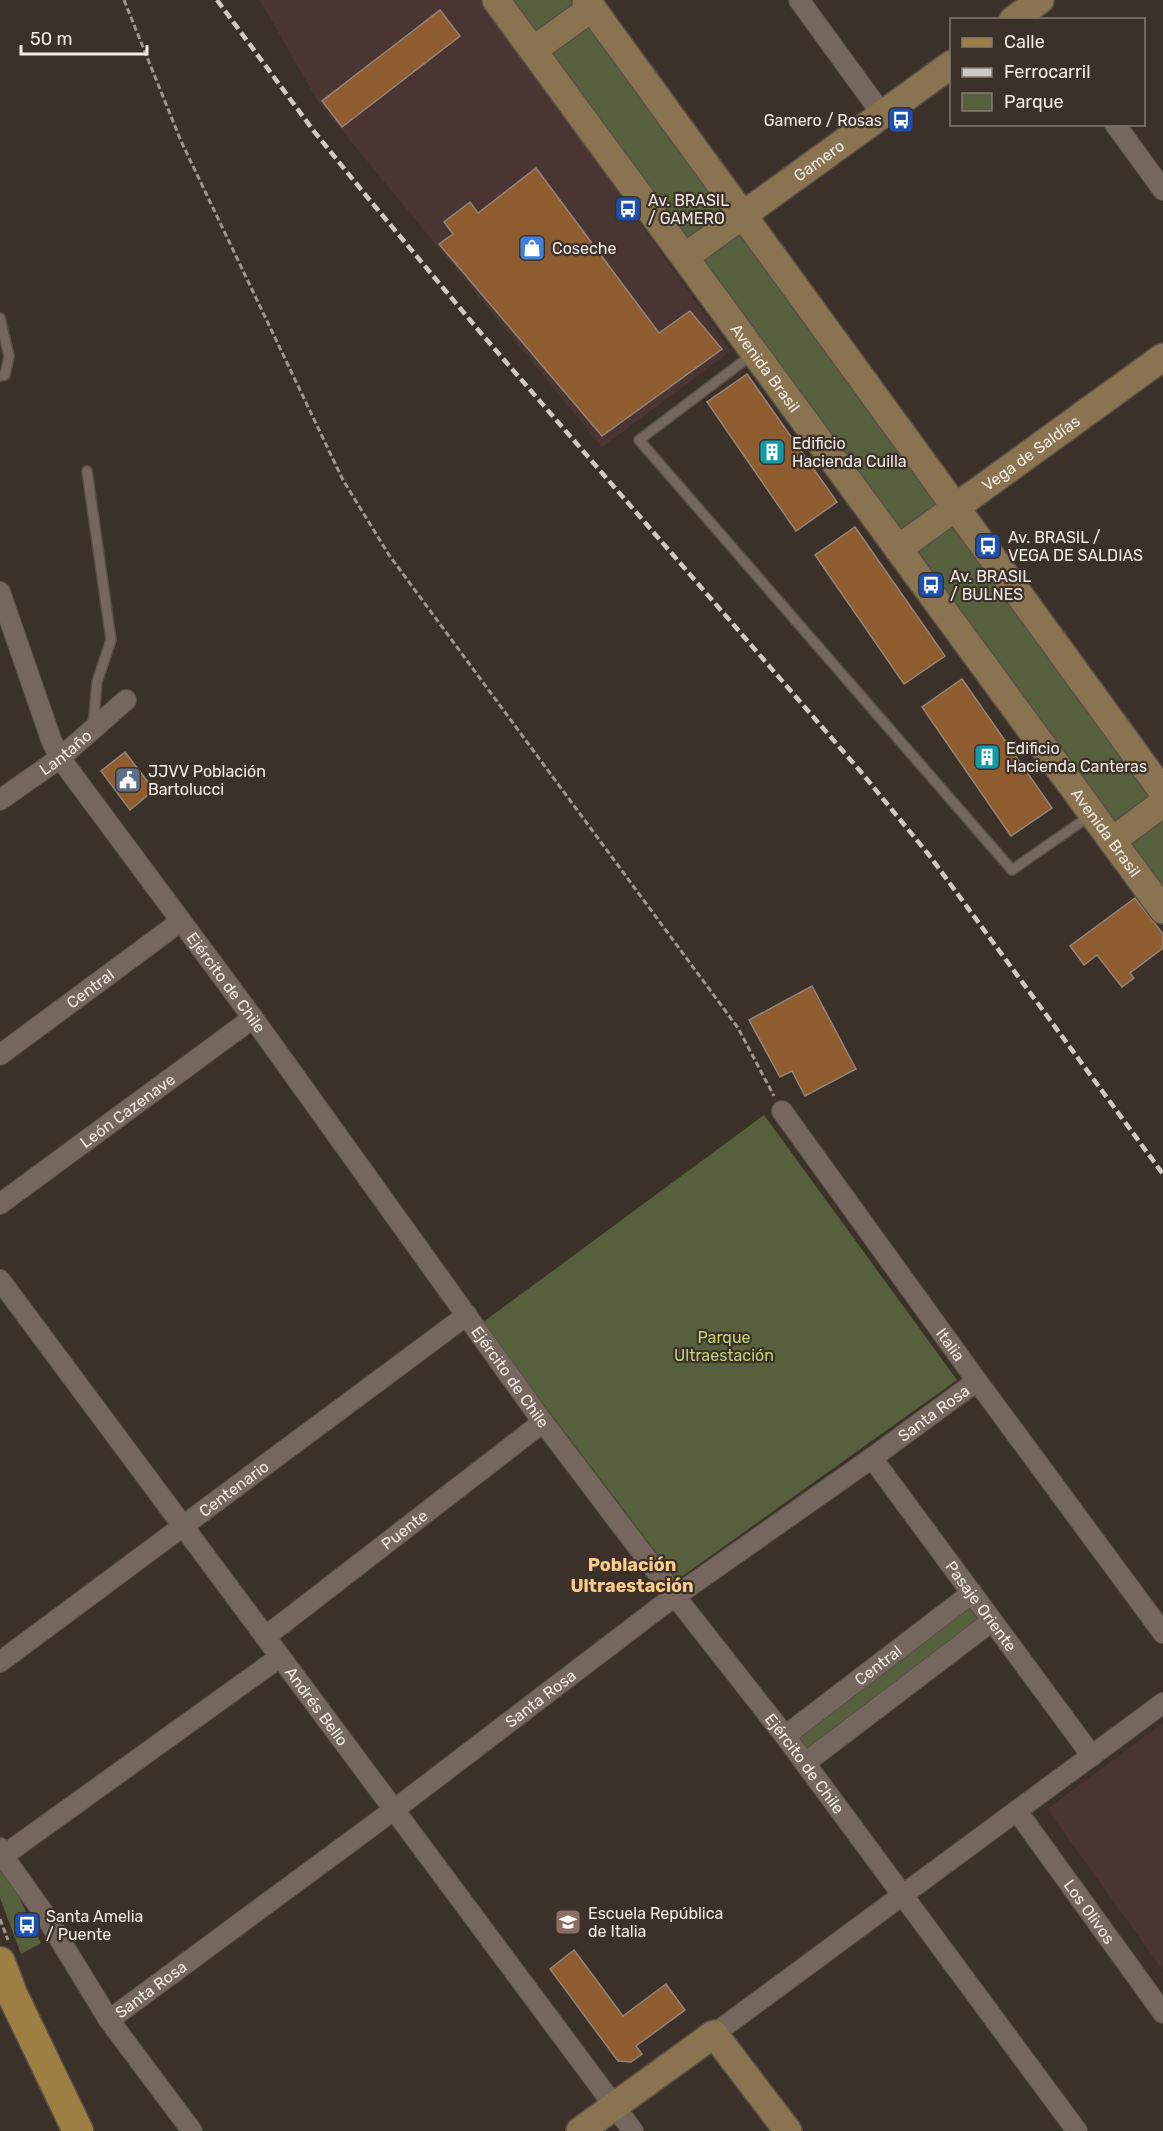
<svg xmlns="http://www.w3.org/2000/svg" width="1163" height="2131" font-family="Rubik,sans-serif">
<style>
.industrial{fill:#4a3533}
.green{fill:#57603d}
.building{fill:#8f5c30;stroke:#93857a;stroke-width:1.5}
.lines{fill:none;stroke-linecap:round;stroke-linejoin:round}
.lane-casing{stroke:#594f47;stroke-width:12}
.street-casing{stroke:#594f47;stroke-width:22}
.secondary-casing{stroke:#594f47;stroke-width:30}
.primary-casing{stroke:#594f47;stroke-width:33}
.path{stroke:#9f968f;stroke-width:3;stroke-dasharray:6 3;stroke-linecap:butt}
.lane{stroke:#75675d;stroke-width:9}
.street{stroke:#75675d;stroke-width:20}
.secondary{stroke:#897350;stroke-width:27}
.primary{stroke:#9d7f43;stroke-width:30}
.rail{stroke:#d0c8c2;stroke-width:4.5;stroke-dasharray:9 4.5;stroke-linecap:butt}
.labels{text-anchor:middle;stroke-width:4.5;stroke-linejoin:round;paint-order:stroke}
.poi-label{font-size:16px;fill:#f2ebe5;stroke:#3c3128;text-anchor:start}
.street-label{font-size:16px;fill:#f2ebe5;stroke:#3c3128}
.park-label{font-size:16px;fill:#c0d579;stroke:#3c3128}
.neighbourhood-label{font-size:18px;font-weight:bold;fill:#ffcc8b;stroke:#3c3128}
</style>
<rect width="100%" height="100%" fill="#3c3128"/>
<!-- industrial -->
<g class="industrial">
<polygon points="260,0 481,0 731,351 602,447 317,100"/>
<polygon points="1163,1723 1163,1970 1047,1809"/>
</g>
<!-- green -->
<g class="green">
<polygon points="505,0 574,0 577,5 532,39"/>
<polygon points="590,27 732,214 687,247 549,56"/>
<polygon points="744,229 947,507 902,541 697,262"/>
<polygon points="956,519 1154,799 1116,828 916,548"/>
<polygon points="1163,812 1163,892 1125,841"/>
<polygon points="764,1115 957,1380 677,1580 482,1323"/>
<polygon points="965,1603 979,1621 809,1751 795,1733"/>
<polygon points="0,1858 41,1943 21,1954 0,1898"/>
</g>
<!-- building -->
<g class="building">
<polygon points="440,10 460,36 342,127 322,101"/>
<polygon points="536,168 659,333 690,311 722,349 602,436 439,244 453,234 444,222 470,202 478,213"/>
<polygon points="747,374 837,502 796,531 707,402"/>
<polygon points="855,527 945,656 904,684 815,555"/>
<polygon points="962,679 1052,808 1011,836 922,707"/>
<polygon points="125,752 154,790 130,810 101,771"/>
<polygon points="1135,898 1163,934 1163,948 1130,973 1134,978 1122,987 1097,955 1084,965 1070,946"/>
<polygon points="812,986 856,1069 805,1096 792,1071 780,1077 749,1020"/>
<polygon points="574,1950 623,2016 666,1984 685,2010 636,2046 642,2054 631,2062 618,2061 550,1969"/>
</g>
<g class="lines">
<defs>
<g id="lane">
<polyline points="0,318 9,356 5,375 0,376"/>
<polyline points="753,354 639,440 1012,870 1091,815"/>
<polyline points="87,471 111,640 97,682 93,726"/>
</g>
<g id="street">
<polyline points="799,0 882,114"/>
<polyline points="1115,124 1163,190"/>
<path id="s1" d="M0,592L52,742L60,758L253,1018L543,1422L675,1596L785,1736L1077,2131"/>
<path id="s2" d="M0,800L60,758L126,700"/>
<path id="s3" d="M0,1055L181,921"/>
<path id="s4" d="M782,1111L977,1381L1163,1633"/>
<path id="s5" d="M0,1204L253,1018"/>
<path id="s6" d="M0,1280L633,2131"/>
<path id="s7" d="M872,1458L1092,1756"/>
<path id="s8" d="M265,1637L543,1422"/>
<path id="s9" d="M0,1662L467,1315"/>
<path id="s10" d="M785,1736L972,1593"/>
<polyline points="805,1763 992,1621"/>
<path id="s11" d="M1017,1811L1163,2013"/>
<polyline points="0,1848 3,1856 43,1912 109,2020 192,2131"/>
<polyline points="3,1856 280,1657"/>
<path id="s12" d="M109,2020L407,1800L660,1607L872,1458L977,1381"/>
<polyline points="714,2034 1163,1703"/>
</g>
<g id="secondary">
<path id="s13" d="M496,0L1163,910"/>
<polyline points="586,0 1163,792"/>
<polyline points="1013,20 1040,0"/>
<polyline points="533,50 592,8"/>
<path id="s14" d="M685,257L952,64"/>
<path id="s15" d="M898,549L1163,357"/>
<polyline points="1112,841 1163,803"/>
<polyline points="580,2131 714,2034 788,2131"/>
</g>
<polyline id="primary" points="0,1962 12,1994 78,2131"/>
</defs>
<!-- lane casing -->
<use href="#lane" class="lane-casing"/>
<!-- street casing -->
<use href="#street" class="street-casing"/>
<!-- secondary casing -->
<use href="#secondary" class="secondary-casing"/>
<!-- primary casing -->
<use href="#primary" class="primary-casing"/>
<!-- path -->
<g class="path">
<polyline points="124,0 181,141 343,480 389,555 738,1028 774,1096"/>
<polyline points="0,1919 8,1940"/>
</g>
<!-- lane -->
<use href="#lane" class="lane"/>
<!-- street -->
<use href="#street" class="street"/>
<!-- secondary -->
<use href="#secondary" class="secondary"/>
<!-- primary -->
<use href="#primary" class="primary"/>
<!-- rail -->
<polyline class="rail" points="217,0 313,130 368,198 480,332 861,772 929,855 1163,1174"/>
</g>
<!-- icons -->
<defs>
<symbol id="bus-square" viewBox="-11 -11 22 22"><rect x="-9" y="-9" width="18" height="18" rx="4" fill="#1a4fb4" stroke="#3c3128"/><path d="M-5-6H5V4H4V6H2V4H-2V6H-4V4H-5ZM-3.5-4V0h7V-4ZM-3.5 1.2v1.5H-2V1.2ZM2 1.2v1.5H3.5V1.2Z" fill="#fff"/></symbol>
<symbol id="shop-square" viewBox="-11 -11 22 22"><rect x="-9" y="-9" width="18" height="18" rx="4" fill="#3f7fe0" stroke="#3c3128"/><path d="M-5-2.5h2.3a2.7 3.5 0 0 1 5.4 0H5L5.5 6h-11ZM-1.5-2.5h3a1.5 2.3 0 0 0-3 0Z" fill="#fff"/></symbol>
<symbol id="building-square" viewBox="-11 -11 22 22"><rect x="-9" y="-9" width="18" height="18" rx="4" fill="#0f9aa8" stroke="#3c3128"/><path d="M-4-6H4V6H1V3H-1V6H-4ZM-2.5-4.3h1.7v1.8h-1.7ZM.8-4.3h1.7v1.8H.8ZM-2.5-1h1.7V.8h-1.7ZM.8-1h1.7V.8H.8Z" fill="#fff"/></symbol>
<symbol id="civic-square" viewBox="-11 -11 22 22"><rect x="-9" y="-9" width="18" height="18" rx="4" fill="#5c6f8a" stroke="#3c3128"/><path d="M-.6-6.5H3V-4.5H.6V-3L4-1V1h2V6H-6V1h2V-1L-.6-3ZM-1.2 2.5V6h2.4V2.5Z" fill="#fff"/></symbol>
<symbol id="school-square" viewBox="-11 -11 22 22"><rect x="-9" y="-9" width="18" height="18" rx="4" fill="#8d6e63" stroke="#3c3128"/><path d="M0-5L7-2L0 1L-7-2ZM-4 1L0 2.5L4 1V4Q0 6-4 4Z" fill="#fff"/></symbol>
</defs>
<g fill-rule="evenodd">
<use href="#bus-square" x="886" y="105" width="30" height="30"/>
<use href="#bus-square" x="613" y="194" width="30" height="30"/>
<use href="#shop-square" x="517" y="233" width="30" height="30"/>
<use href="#building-square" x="757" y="437" width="30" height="30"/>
<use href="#bus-square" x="973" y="531" width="30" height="30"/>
<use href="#bus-square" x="916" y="570" width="30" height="30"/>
<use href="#building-square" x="972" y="742" width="30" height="30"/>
<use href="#civic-square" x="113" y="765" width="30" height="30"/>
<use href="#school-square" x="553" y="1907" width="30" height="30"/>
<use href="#bus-square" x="12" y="1910" width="30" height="30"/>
</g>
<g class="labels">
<!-- poi labels -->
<g class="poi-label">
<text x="882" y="126" text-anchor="end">Gamero / Rosas</text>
<text x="648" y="206">Av. BRASIL<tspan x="648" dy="18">/ GAMERO</tspan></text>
<text x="552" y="254">Coseche</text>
<text x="792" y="449">Edificio<tspan x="792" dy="18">Hacienda Cuilla</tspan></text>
<text x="1008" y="543">Av. BRASIL /<tspan x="1008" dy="18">VEGA DE SALDIAS</tspan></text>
<text x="950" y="582">Av. BRASIL<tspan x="950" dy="18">/ BULNES</tspan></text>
<text x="1006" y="754">Edificio<tspan x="1006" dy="18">Hacienda Canteras</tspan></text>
<text x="148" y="777">JJVV Población<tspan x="148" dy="18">Bartolucci</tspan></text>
<text x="588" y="1919">Escuela República<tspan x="588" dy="18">de Italia</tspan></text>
<text x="46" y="1922">Santa Amelia<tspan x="46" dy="18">/ Puente</tspan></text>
</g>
<!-- street labels -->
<g class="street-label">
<text dy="6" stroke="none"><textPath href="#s14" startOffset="165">Gamero</textPath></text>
<text dy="6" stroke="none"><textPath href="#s13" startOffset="456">Avenida Brasil</textPath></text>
<text dy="6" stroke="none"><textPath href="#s15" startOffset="164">Vega de Saldías</textPath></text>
<text dy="6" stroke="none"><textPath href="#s2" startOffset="81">Lantaño</textPath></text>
<text dy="6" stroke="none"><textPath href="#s13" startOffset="1032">Avenida Brasil</textPath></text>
<text dy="6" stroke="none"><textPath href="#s1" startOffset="456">Ejército de Chile</textPath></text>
<text dy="6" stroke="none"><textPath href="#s3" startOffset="112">Central</textPath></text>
<text dy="6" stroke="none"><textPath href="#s5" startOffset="158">León Cazenave</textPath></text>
<text dy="6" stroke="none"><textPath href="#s4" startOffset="288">Italia</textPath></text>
<text dy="6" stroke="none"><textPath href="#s1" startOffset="942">Ejército de Chile</textPath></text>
<text dy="6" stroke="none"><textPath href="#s12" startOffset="1024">Santa Rosa</textPath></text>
<text dy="6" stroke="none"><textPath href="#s9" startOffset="291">Centenario</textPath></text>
<text dy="6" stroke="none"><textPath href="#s8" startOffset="176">Puente</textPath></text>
<text dy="6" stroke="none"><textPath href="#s7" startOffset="184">Pasaje Oriente</textPath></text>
<text dy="6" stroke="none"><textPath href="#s10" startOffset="117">Central</textPath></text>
<text dy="6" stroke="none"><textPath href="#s12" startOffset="538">Santa Rosa</textPath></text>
<text dy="6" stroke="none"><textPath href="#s6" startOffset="531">Andrés Bello</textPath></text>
<text dy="6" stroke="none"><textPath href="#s1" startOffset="1428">Ejército de Chile</textPath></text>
<text dy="6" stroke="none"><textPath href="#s11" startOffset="124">Los Olivos</textPath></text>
<text dy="6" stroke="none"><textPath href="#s12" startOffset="52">Santa Rosa</textPath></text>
</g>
<!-- park labels -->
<g class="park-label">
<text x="724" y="1343">Parque<tspan x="724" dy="18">Ultraestación</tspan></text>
</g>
<!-- neighbourhood labels -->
<g class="neighbourhood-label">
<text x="632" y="1571">Población<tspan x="632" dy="21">Ultraestación</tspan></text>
</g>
</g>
<!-- legend -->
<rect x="950" y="18" width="195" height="108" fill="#3c3128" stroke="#857b74" stroke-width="1.5"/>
<rect x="962" y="38" width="30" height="9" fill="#9d7f43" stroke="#857b74" stroke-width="1.5"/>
<text x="1004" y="48" font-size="18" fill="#f2ebe5">Calle</text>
<rect x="962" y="68" width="30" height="9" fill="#d0c8c2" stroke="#857b74" stroke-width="1.5"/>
<text x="1004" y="78" font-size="18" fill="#f2ebe5">Ferrocarril</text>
<rect x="962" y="93" width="30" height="18" fill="#57603d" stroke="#857b74" stroke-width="1.5"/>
<text x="1004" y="108" font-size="18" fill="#f2ebe5">Parque</text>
<!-- scale -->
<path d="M21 45v9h126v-9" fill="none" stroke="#f2ebe5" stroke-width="3"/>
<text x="30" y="45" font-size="18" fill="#f2ebe5" stroke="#3c3128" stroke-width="4.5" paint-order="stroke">50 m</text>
</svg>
